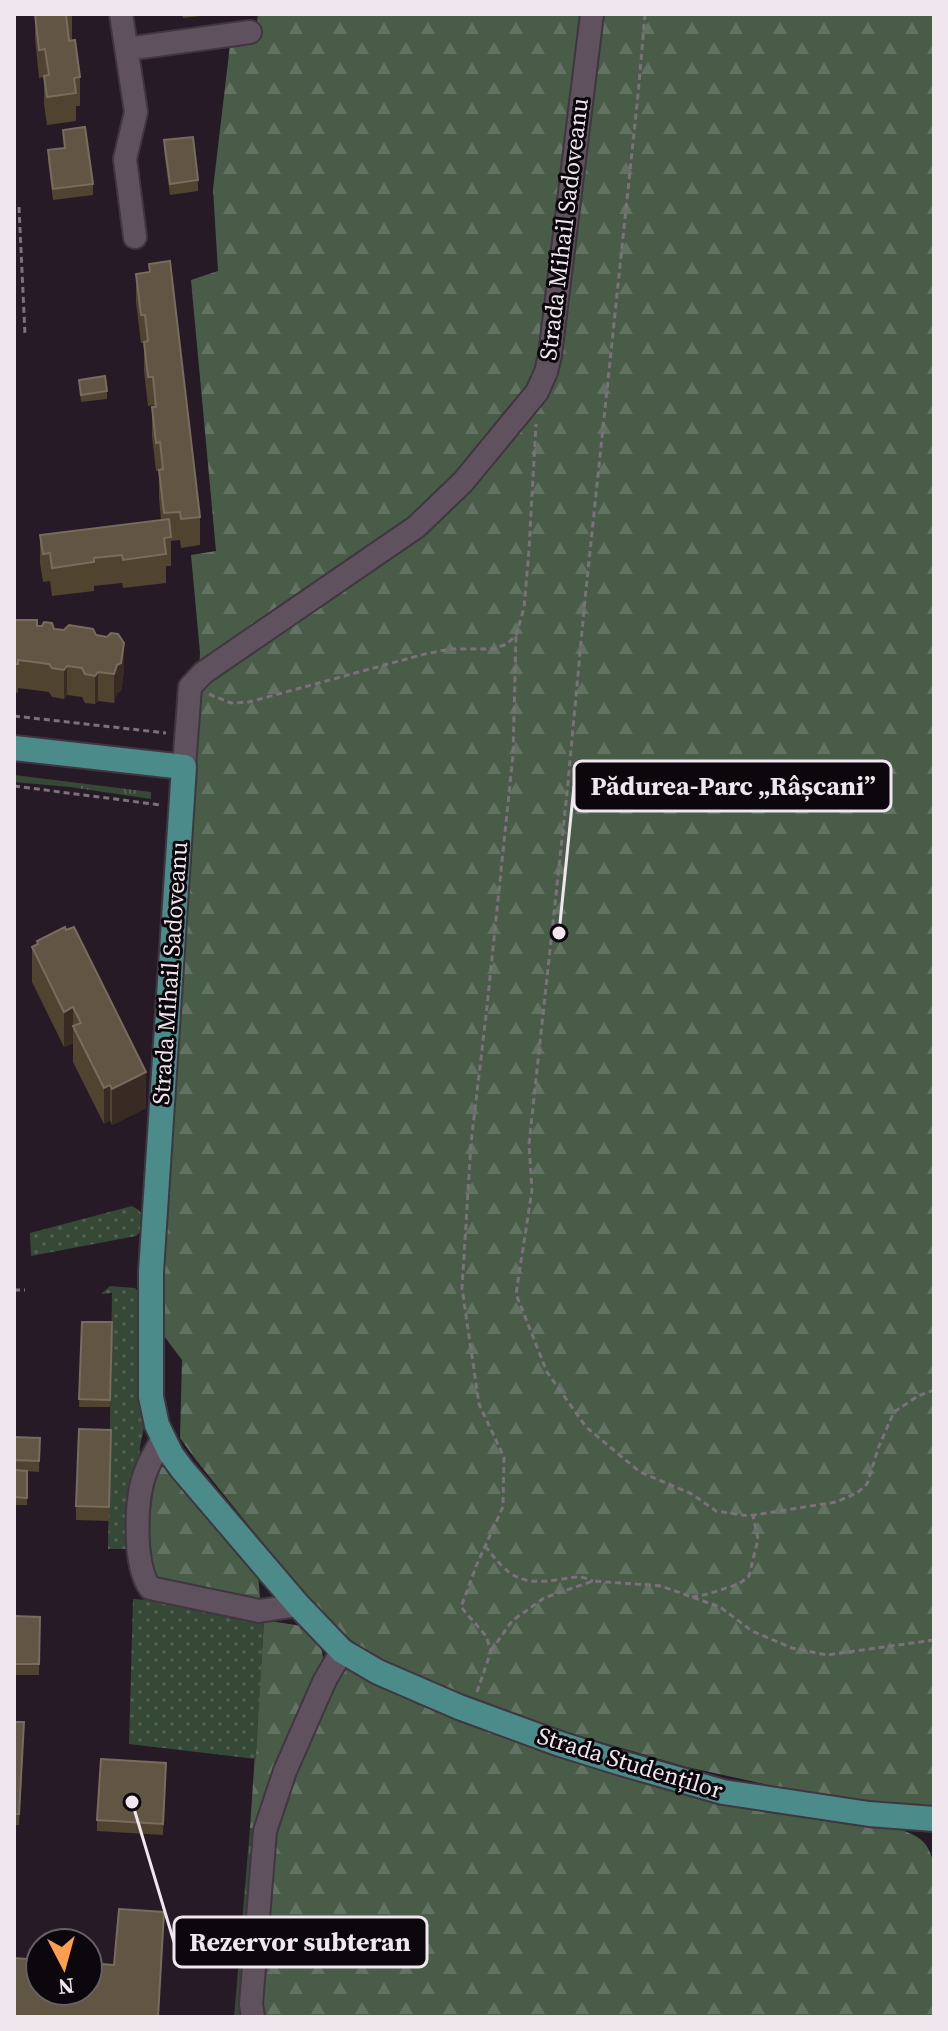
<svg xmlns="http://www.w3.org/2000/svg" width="948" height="2031" font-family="'Source Serif 4',serif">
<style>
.grass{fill:url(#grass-tufts)}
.forest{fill:url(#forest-firs)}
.garden{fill:url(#garden-dots)}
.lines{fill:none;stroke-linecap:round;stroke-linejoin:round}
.minor-casing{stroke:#403640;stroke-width:26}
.major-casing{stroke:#403640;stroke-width:28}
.path{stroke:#7b707b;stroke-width:3;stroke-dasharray:6 4;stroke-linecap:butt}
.minor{stroke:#60515f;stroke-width:22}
.major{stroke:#4b8c8a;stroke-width:24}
.wall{fill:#50432f}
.shaded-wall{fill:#382b23}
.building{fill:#615544;stroke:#776c5e;stroke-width:2}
.labels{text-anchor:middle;stroke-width:6;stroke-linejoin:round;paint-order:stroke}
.street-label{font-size:24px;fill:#efe6ee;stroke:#0c070c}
.leader{fill:none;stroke:#efe6ee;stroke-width:3}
.callout-dot{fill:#efe6ee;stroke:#0c070c;stroke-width:3}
.callout{fill:#0c070c;stroke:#efe6ee;stroke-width:3}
.callout-label{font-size:26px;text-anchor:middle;font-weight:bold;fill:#efe6ee}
</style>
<defs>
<pattern id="grass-tufts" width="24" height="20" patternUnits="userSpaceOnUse" patternTransform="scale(2)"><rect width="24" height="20" fill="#364936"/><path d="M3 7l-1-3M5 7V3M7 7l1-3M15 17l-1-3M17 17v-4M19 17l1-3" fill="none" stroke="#536353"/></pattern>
<pattern id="forest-firs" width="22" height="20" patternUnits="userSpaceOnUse" patternTransform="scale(2)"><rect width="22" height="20" fill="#485c48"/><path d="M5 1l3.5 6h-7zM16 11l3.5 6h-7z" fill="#637363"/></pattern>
<pattern id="garden-dots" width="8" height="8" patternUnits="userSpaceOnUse" patternTransform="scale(2)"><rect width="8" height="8" fill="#364936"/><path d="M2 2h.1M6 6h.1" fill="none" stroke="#536353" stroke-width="1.8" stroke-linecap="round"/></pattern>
</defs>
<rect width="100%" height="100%" fill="#261a26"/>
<!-- grass -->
<g class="grass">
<polygon points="14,775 151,792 151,799 70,787 14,782"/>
<polygon points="250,1828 258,1829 246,2017 234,2017"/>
</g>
<!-- forest -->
<g class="forest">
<polygon points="258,14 934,14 934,1808 870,1803 773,1786 687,1767 580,1736 463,1697 377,1660 342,1633 311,1603 196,1460 180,1438 182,1360 161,1332 200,653 191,555 216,551 191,280 218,271 213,189 230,45 255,37"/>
<polygon points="158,1467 167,1467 258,1574 260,1598 246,1604 157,1585 144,1535 149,1474"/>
<polygon points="264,1620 308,1627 320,1642 324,1662 258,1829 250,1828"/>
<path d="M344,1668L356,1670L417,1704L624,1777L700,1799L773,1813L902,1830C922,1838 928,1842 934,1864V2017H264L259,1981L271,1858L284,1790L330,1683Z"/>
</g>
<!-- garden -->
<g class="garden">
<path d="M132,1206C142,1211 144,1216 145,1227L136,1236L31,1256L30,1233Z"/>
<polygon points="110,1286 135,1288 145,1299 146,1419 140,1446 134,1549 108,1549 112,1293 101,1294"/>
<polygon points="133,1599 164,1601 264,1620 256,1759 129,1744"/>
</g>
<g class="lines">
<defs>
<g id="minor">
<polyline points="121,14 136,112 125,159 135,237"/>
<polyline points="127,49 250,32"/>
<polyline points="184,767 190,687 203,673 416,527 463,482 537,392 546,372 550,355 592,14"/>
<path d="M163,1438C157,1449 150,1460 146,1471C135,1498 133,1564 150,1588L259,1611L298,1605"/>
<polyline points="253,2017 251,2004 265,1831 285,1771 325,1680 342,1651"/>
</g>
<polyline id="major" points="14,748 184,767 151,1272 151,1397 157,1425 171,1454 182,1469 298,1605 342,1651 378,1672 459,1707 560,1744 621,1763 723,1792 869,1814 934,1819"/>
</defs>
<!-- minor casing -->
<use href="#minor" class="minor-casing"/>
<!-- major casing -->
<use href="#major" class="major-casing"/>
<!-- path -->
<g class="path">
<polyline points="645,14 638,95 585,599 567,793 529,1144 532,1190 516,1294 547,1372 586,1427 640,1472 692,1494 716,1511 748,1516 836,1502 857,1493 867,1484 879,1446 894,1412 918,1396 934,1390"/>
<polyline points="19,207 25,335"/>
<polyline points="209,694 231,703 249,702 425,654 450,649 493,649 507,644 516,635 524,608 529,550 536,424"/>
<polyline points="14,716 166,733"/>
<polyline points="14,786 161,805"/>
<polyline points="14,1290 25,1290"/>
<path d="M485,1546C510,1578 520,1586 562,1579C576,1577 579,1575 593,1581"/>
<polyline points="692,1597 708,1594 739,1584 749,1576 758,1539 753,1515"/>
<polyline points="491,1651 512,1621 544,1598 593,1581 661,1586 720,1607 752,1631 792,1648 827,1655 934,1640"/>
<polyline points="477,1692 491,1651 486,1636 461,1607 477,1564 503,1507 504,1457 479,1404 462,1288 471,1143 486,1016 513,755 516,635"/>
</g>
<!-- minor -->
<use href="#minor" class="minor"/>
<!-- major -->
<use href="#major" class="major"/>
</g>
<!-- wall -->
<g class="wall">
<polygon points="35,14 72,14 72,40 80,77 80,106 76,106 76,121 47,125 44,104 44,77 39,78 35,38"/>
<polygon points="182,14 217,14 183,18"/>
<polygon points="63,130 93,184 93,195 53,200 48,161 48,150 64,148"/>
<polygon points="164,140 198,180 198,191 170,195 164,151"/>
<polygon points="149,264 200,517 200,545 181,548 180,540 171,541 171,566 166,566 166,583 123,588 122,583 94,586 94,591 52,596 50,581 43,582 40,563 40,535 161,520 159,498 159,471 156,471 152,436 152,407 153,407 153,405 148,406 144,371 144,343 141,343 136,302 136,274 149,272"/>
<polygon points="79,380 107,391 107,399 81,402"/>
<polygon points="14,620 37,626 96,635 124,671 121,691 117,693 114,703 98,701 95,704 85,703 82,697 67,695 64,699 52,697 49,692 18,688 18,693 14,692"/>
<polygon points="37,941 146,1108 112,1125 110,1120 104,1124 73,1062 73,1043 64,1047 32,982 32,947 37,944"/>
<polygon points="82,1322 112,1322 110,1407 79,1407"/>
<polygon points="111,1430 109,1521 76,1520 76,1506"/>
<polygon points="14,1437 40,1438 39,1472 24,1471 27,1471 27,1505 14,1505"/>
<polygon points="14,1616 40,1617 39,1675 14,1675"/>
<polygon points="14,1722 24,1733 19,1825 14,1825"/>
<polygon points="166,1774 163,1835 97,1831 97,1820"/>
</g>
<!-- shaded-wall -->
<g class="shaded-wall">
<polygon points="124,643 124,671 121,691 117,693 114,703 114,674"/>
<polygon points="67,666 67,695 64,699 64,670"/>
<polygon points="98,672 98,701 95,704 95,676"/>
<polygon points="73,1007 73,1043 64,1047 64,1012"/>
<polygon points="146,1072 146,1108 112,1125 112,1089"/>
<polygon points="110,1085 110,1120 104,1124 104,1088"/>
</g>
<!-- building -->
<g class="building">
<polygon points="35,14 66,14 69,41 75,40 80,77 74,78 76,93 47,97 44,76 49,75 45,49 39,50"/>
<polygon points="85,127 93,184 53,189 48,150 65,148 63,130"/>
<polygon points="193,137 198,180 170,184 164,140"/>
<polygon points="170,261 200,517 181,519 180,512 164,513 159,470 163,469 160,442 156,443 152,407 156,407 153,377 148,377 144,342 148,341 145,315 141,315 136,274 150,272 149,264"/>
<polygon points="105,376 107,391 81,395 79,380"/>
<polygon points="169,519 171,537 164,538 166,554 123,560 122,555 94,558 94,562 52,568 50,553 43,554 40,535"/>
<polygon points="14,620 37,620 37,626 42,626 44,622 52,623 54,629 64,630 69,625 93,629 96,635 107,637 111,633 118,634 124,643 121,663 117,665 114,674 98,672 95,676 85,674 82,668 67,666 64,670 52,668 49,664 18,660 18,664 14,664"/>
<polygon points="65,927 66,930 74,927 146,1072 112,1089 110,1085 104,1088 73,1026 81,1023 73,1007 64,1012 32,947 38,944 37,941"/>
<polygon points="82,1322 112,1322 110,1400 79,1399"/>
<polygon points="79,1429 111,1430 109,1507 76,1506"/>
<polygon points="14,1437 40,1438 39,1461 14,1460"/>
<polygon points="14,1470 27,1471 27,1498 14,1497"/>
<polygon points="14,1616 40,1617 39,1664 14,1664"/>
<polygon points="14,1722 24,1722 19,1814 14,1814"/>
<polygon points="101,1759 166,1763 163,1824 97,1820"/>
<polygon points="119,1909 164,1912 158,2017 14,2017 14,1958 40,1960 40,1991 88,1991 88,1963 114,1965"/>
</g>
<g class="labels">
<!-- street labels -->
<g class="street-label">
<text transform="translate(564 229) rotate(-83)" y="8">Strada Mihail Sadoveanu</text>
<text transform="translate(170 973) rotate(-86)" y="8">Strada Mihail Sadoveanu</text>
<text transform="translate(630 1763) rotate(17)" y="8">Strada Studenților</text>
</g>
</g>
<!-- callouts -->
<path class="leader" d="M559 933L574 786M132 1802L174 1942"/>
<g class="callout-dot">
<circle cx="559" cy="933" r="8"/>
<circle cx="132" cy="1802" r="8"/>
</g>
<g class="callout">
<rect x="574" y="761" width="317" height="50" rx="8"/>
<rect x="174" y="1917" width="253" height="50" rx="8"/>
</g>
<g class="callout-label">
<text x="733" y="795">Pădurea-Parc „Râșcani”</text>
<text x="300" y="1951">Rezervor subteran</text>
</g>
<!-- border -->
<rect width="948" height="2031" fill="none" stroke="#efe6ee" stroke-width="32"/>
<!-- north arrow -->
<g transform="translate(64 1967) rotate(174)"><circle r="38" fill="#0c070c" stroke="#676066" stroke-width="2"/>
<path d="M0-6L14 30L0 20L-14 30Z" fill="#fb9e51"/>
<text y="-12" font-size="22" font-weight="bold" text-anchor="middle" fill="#efe6ee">N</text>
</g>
</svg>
